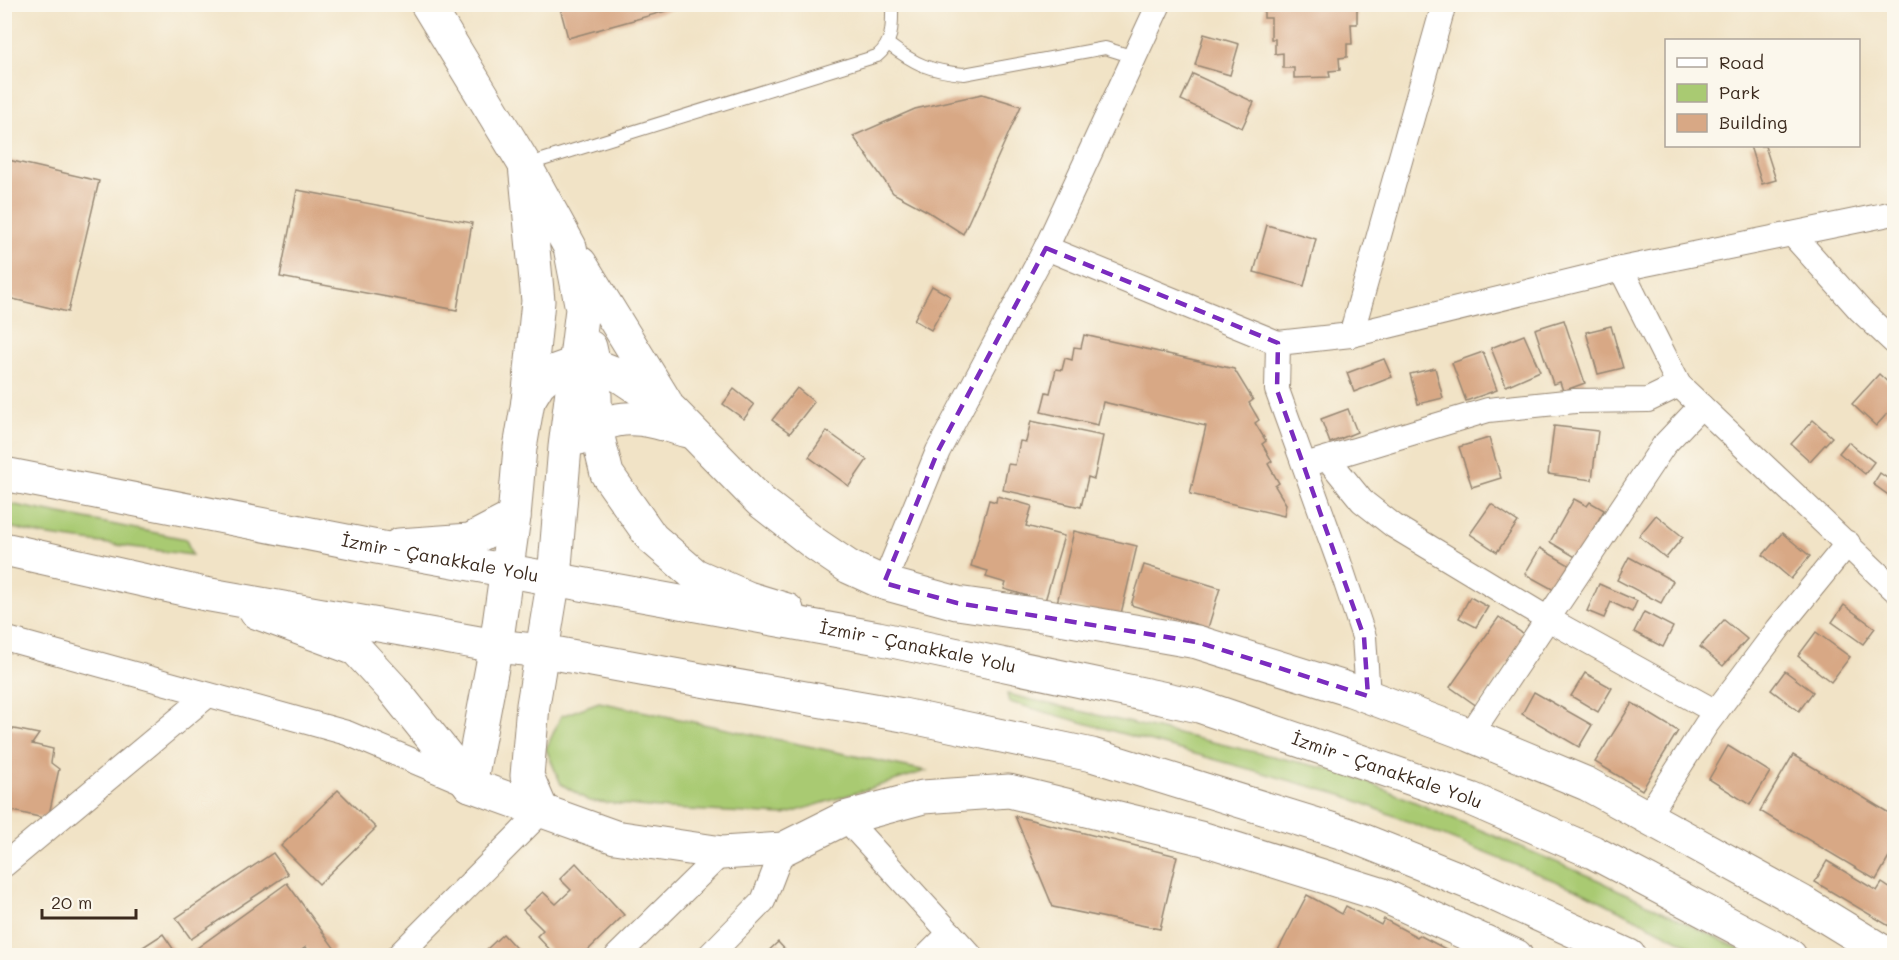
<svg xmlns="http://www.w3.org/2000/svg" width="1899" height="960" font-family="Mali,sans-serif">
<style>
.green{fill:#a9ca72;stroke:#727a48;stroke-width:1.5}
.building{fill:#d8a885}
.lines{fill:none;stroke-linecap:round;stroke-linejoin:round}
.lane-casing{stroke:#968672;stroke-width:14}
.street-casing{stroke:#968672;stroke-width:26}
.secondary-casing{stroke:#968672;stroke-width:35}
.highway-casing{stroke:#968672;stroke-width:35}
.lane{stroke:#fff;stroke-width:12}
.street{stroke:#fff;stroke-width:24}
.secondary{stroke:#fff;stroke-width:33}
.highway{stroke:#fff;stroke-width:33}
.marked{fill:none;stroke:#7b2cbf;stroke-width:4.5;stroke-dasharray:12 8;stroke-linejoin:round}
.labels{text-anchor:middle;stroke-width:4.5;stroke-linejoin:round;paint-order:stroke}
.street-label{font-size:18px;fill:#3b2a1e;stroke:#fbf7ec}
</style>
<rect width="100%" height="100%" fill="#fbf7ec"/>
<filter id="ink" filterUnits="userSpaceOnUse"><feTurbulence type="fractalNoise" baseFrequency=".0167" numOctaves="2"/><feDisplacementMap in="SourceGraphic" scale="12" xChannelSelector="R" yChannelSelector="G"/><feConvolveMatrix kernelMatrix="1 2 1 2 8 2 1 2 1" color-interpolation-filters="sRGB"/></filter>
<filter id="wash" filterUnits="userSpaceOnUse"><feTurbulence type="fractalNoise" baseFrequency=".008" numOctaves="4" result="noise"/><feDisplacementMap in="SourceGraphic" scale="24" xChannelSelector="R" yChannelSelector="G"/><feGaussianBlur stdDeviation="1.35" result="paint"/><feColorMatrix in="noise" values="0 0 0 0 0 0 0 0 0 0 0 0 0 0 0 0 0 1.4 0 .05"/><feComposite in="paint" operator="in"/></filter>
<g filter="url(#wash)">
<rect width="100%" height="100%" fill="#f1e3c6"/>
<!-- green -->
<g class="green">
<polygon points="5,503 186,539 192,555 42,535 5,526"/>
<polygon points="1007,694 1349,774 1598,880 1752,955 1708,955 1585,893 1345,796 1009,702"/>
<polygon points="599,702 926,771 784,815 669,809 589,801 561,784 546,749 561,716"/>
</g>
<g id="blocks">
<!-- building -->
<g class="building">
<polygon points="559,4 688,4 688,5 568,38"/>
<polygon points="1264,4 1357,4 1357,24 1351,24 1352,44 1347,44 1347,57 1339,58 1340,70 1329,71 1330,77 1294,78 1294,68 1283,68 1283,53 1275,54 1275,39 1271,39 1271,18 1264,18"/>
<polygon points="1204,34 1239,44 1230,75 1195,65"/>
<polygon points="1193,74 1254,102 1242,128 1181,100"/>
<polygon points="982,94 1021,106 963,234 927,211 893,193 853,136 915,109"/>
<polygon points="1750,146 1765,146 1776,180 1762,184"/>
<polygon points="4,159 99,181 68,312 4,297"/>
<polygon points="297,190 472,223 457,310 280,277"/>
<polygon points="1267,225 1316,239 1304,286 1254,272"/>
<polygon points="932,286 950,296 931,330 914,320"/>
<polygon points="1564,320 1585,383 1563,391 1560,382 1553,384 1535,329"/>
<polygon points="1611,326 1623,368 1598,374 1586,332"/>
<polygon points="1084,335 1234,369 1253,400 1249,403 1259,420 1255,423 1266,441 1262,444 1272,461 1268,464 1279,483 1275,486 1286,504 1284,516 1190,494 1206,426 1103,402 1098,425 1041,412 1046,392 1050,393 1056,369 1062,370 1065,358 1072,360 1074,347 1081,348"/>
<polygon points="1524,335 1540,371 1506,386 1491,348"/>
<polygon points="1483,352 1497,390 1466,401 1452,363"/>
<polygon points="1384,359 1392,377 1354,392 1347,373"/>
<polygon points="1435,368 1443,398 1418,404 1410,374"/>
<polygon points="1879,374 1894,388 1894,406 1876,426 1852,404"/>
<polygon points="797,388 814,402 790,433 772,420"/>
<polygon points="734,389 754,405 744,419 723,404"/>
<polygon points="1348,409 1357,432 1330,443 1321,419"/>
<polygon points="1813,420 1832,437 1810,461 1791,444"/>
<polygon points="1031,421 1103,436 1094,479 1088,477 1081,507 1003,490 1008,464 1015,465 1020,441 1026,442"/>
<polygon points="1554,426 1598,431 1592,480 1548,474"/>
<polygon points="827,431 867,460 849,486 809,457"/>
<polygon points="1489,438 1501,478 1472,487 1459,447"/>
<polygon points="1848,442 1874,462 1865,474 1839,453"/>
<polygon points="1880,473 1894,483 1894,499 1873,484"/>
<polygon points="997,496 1032,506 1026,526 1064,536 1045,601 1004,589 1006,583 986,577 988,571 971,566 989,500 996,502"/>
<polygon points="1574,499 1587,506 1590,502 1604,510 1577,558 1550,542"/>
<polygon points="1491,504 1518,522 1497,552 1470,534"/>
<polygon points="1656,515 1683,537 1666,558 1639,536"/>
<polygon points="1074,531 1137,546 1120,618 1057,603"/>
<polygon points="1782,533 1810,556 1791,579 1763,555"/>
<polygon points="1540,548 1569,565 1554,590 1525,574"/>
<polygon points="1629,557 1673,581 1661,603 1617,580"/>
<polygon points="1144,565 1220,588 1208,628 1131,605"/>
<polygon points="1599,584 1637,601 1632,612 1611,602 1604,618 1587,611"/>
<polygon points="1470,597 1488,607 1476,627 1459,618"/>
<polygon points="1844,605 1875,628 1863,644 1832,622"/>
<polygon points="1644,612 1673,627 1663,647 1634,632"/>
<polygon points="1499,617 1526,636 1477,706 1450,687"/>
<polygon points="1724,620 1747,639 1723,666 1700,647"/>
<polygon points="1816,632 1850,657 1831,682 1798,656"/>
<polygon points="1785,671 1813,692 1799,711 1771,690"/>
<polygon points="1585,673 1612,688 1598,712 1571,696"/>
<polygon points="1534,692 1592,725 1579,747 1522,714"/>
<polygon points="1632,703 1678,731 1642,790 1595,762"/>
<polygon points="4,727 39,734 32,744 53,749 51,763 59,769 48,819 4,809"/>
<polygon points="1728,746 1770,772 1750,805 1709,779"/>
<polygon points="1793,755 1894,816 1894,849 1876,880 1760,811"/>
<polygon points="338,790 376,828 319,884 281,846"/>
<polygon points="1015,816 1177,856 1160,929 1053,907"/>
<polygon points="273,853 288,874 191,939 176,918"/>
<polygon points="1827,861 1877,891 1882,883 1894,891 1894,929 1815,882"/>
<polygon points="576,863 624,915 582,956 556,956 537,936 543,930 523,910 543,892 556,904 571,890 560,879"/>
<polygon points="287,883 335,949 325,956 312,956 306,947 293,956 186,956"/>
<polygon points="1307,895 1342,914 1346,906 1381,925 1384,919 1417,937 1419,935 1455,954 1456,952 1462,956 1275,956"/>
<polygon points="163,934 176,953 172,956 129,956"/>
<polygon points="503,934 523,956 493,956 487,949"/>
<polygon points="778,942 791,956 763,956"/>
</g>
</g>
</g>
<g filter="url(#ink)">
<use href="#blocks" fill-opacity="0" stroke="#968672" stroke-width="1.5"/>
<g class="lines">
<defs>
<g id="lane">
<path d="M888,44C915,64 929,71 964,74L1105,48L1134,57"/>
<path d="M526,165L877,56C894,42 892,24 892,4"/>
</g>
<g id="street">
<polyline points="1792,234 1860,310 1894,342"/>
<polyline points="1046,248 1278,343"/>
<polyline points="1621,269 1894,213"/>
<polyline points="1351,335 1621,269 1679,385 1894,589"/>
<polyline points="1328,459 1362,501 1394,526 1548,619 1716,712"/>
<polyline points="1315,462 1488,410 1575,401 1648,400 1679,385"/>
<polyline points="884,583 938,451 1046,248 1159,4"/>
<polyline points="4,638 347,733 468,784"/>
<polyline points="1368,696 1364,637 1339,562 1277,390 1278,343 1351,335 1444,4"/>
<polyline points="1470,735 1664,445 1701,406"/>
<polyline points="1647,817 1706,725 1778,629 1848,543"/>
<polyline points="845,818 971,956"/>
<polyline points="4,865 208,695"/>
<polyline points="398,956 542,811"/>
<polyline points="617,956 722,853"/>
<polyline points="709,956 763,901 783,849"/>
<polyline points="927,956 950,933"/>
</g>
<g id="secondary">
<polyline points="427,4 525,165"/>
<polyline points="580,263 665,401"/>
<polyline points="590,347 594,365 596,429 607,474 652,538 695,575 748,598 787,610"/>
<polyline points="528,401 539,383 552,372 566,367 594,365 617,374 671,410 760,501 815,544 849,567 884,583 957,603 1048,616 1197,642 1351,690 1470,735 1587,784 1802,902 1890,956"/>
<path d="M579,438C587,434 596,427 604,424C631,412 660,423 687,431"/>
<polyline points="399,545 470,540 514,517"/>
<polyline points="256,612 356,649 392,688 470,785 615,837 722,853 783,849 845,818 923,797 1009,791 1204,839 1380,894 1516,956"/>
<polyline points="470,785 496,646 514,517 520,448 528,401 538,301 525,165 570,247 582,309 565,447 554,578 533,705 527,776 542,811"/>
</g>
<g id="highway">
<path id="s1" d="M4,474L377,547L878,638L1199,706L1471,799L1593,852L1790,956"/>
<polyline points="4,549 205,594 496,646 543,651 701,680 903,715 1092,755 1347,834 1472,884 1629,956"/>
</g>
</defs>
<!-- lane casing -->
<use href="#lane" class="lane-casing"/>
<!-- street casing -->
<use href="#street" class="street-casing"/>
<!-- secondary casing -->
<use href="#secondary" class="secondary-casing"/>
<!-- highway casing -->
<use href="#highway" class="highway-casing"/>
<!-- lane -->
<use href="#lane" class="lane"/>
<!-- street -->
<use href="#street" class="street"/>
<!-- secondary -->
<use href="#secondary" class="secondary"/>
<!-- highway -->
<use href="#highway" class="highway"/>
</g>
</g>
<!-- marked area -->
<path class="marked" d="M1046,248L1278,343L1277,390L1364,637L1368,696L1197,642L957,603L884,583L938,451Z"/>
<g class="labels">
<!-- street labels -->
<g class="street-label">
<text dy="6" stroke="none"><textPath href="#s1" startOffset="444">İzmir - Çanakkale Yolu</textPath></text>
<text dy="6" stroke="none"><textPath href="#s1" startOffset="930">İzmir - Çanakkale Yolu</textPath></text>
<text dy="6" stroke="none"><textPath href="#s1" startOffset="1416">İzmir - Çanakkale Yolu</textPath></text>
</g>
</g>
<!-- margin -->
<rect width="1899" height="960" fill="none" stroke="#fbf7ec" stroke-width="24"/>
<!-- legend -->
<rect x="1665" y="39" width="195" height="108" fill="#fbf7ec" stroke="#aea59a" stroke-width="1.5"/>
<rect x="1677" y="58" width="30" height="9" fill="#ffffff" stroke="#aea59a" stroke-width="1.5"/>
<text x="1719" y="69" font-size="18" fill="#3b2a1e">Road</text>
<rect x="1677" y="84" width="30" height="18" fill="#a9ca72" stroke="#aea59a" stroke-width="1.5"/>
<text x="1719" y="99" font-size="18" fill="#3b2a1e">Park</text>
<rect x="1677" y="114" width="30" height="18" fill="#d8a885" stroke="#aea59a" stroke-width="1.5"/>
<text x="1719" y="129" font-size="18" fill="#3b2a1e">Building</text>
<!-- scale -->
<path d="M42 909v9h94v-9" fill="none" stroke="#3b2a1e" stroke-width="3"/>
<text x="51" y="909" font-size="18" fill="#3b2a1e" stroke="#fbf7ec" stroke-width="4.5" paint-order="stroke">20 m</text>
</svg>
